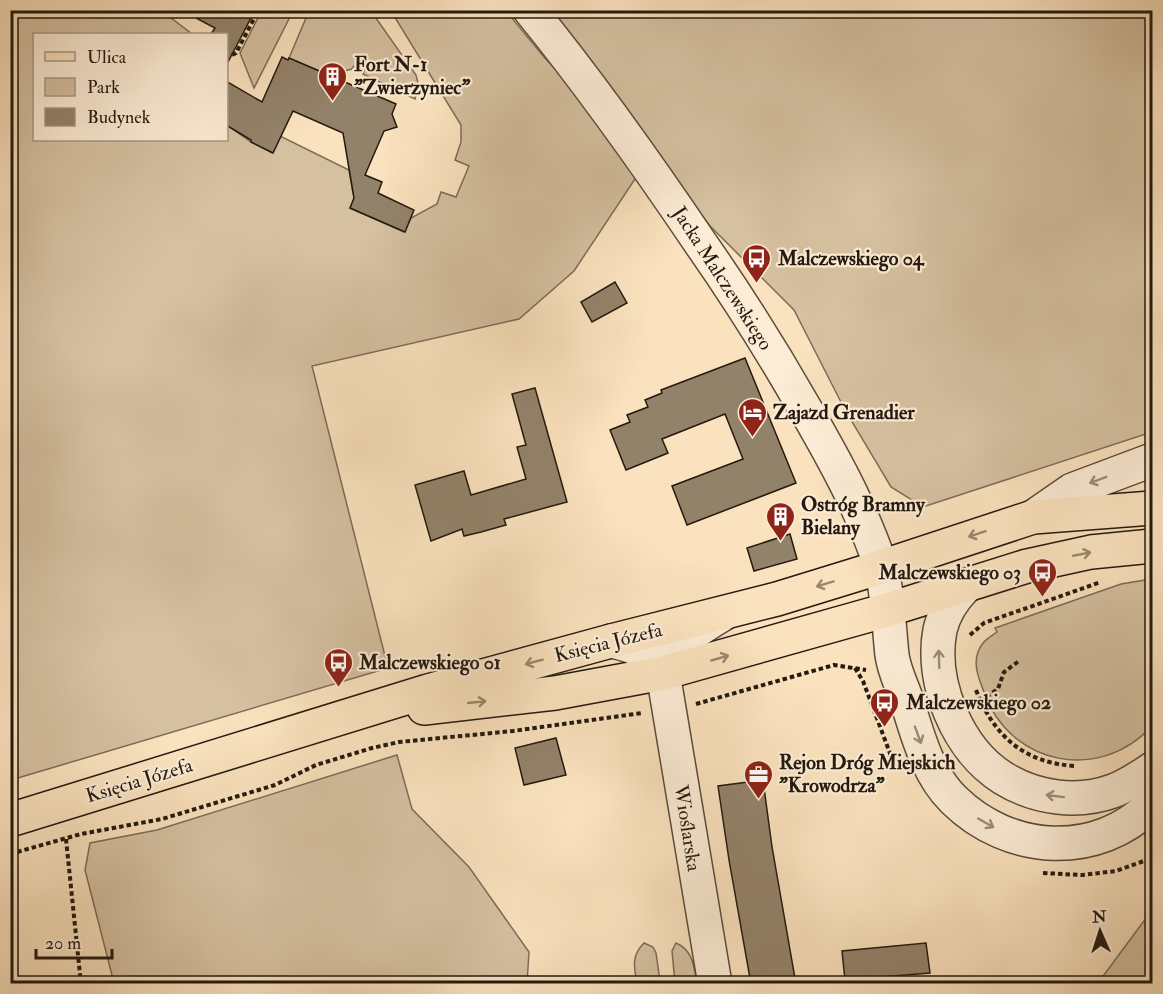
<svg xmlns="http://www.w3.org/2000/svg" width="1163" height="994" font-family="'IM FELL Double Pica',serif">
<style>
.green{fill:#d5c0a0;stroke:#7c6c58;stroke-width:1.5}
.building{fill:#93826a;stroke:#23190f;stroke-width:1.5}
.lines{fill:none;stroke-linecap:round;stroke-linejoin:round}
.minor-casing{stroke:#594b3b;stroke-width:36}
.major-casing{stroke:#23190f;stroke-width:36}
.path{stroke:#23190f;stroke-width:4;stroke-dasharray:4.5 3;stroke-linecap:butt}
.minor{stroke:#fcecd5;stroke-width:33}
.major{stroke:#fae2be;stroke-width:33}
.oneway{stroke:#9a8d7c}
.oneway2{stroke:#99886f}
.labels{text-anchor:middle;stroke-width:4.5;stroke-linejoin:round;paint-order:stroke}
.poi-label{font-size:20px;font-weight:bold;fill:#23190f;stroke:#fcecd5;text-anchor:start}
.street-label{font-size:20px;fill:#23190f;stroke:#fcecd5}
</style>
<rect width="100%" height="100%" fill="#fae2be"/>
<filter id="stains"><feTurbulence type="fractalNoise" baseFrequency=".00333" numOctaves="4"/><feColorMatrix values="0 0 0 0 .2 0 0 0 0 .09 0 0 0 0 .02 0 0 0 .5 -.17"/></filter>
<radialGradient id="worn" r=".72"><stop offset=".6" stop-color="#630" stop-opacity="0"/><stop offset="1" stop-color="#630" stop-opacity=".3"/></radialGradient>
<!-- green -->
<g class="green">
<polygon points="11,11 162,11 192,34 34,34 34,140 226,140 227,125 251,142 272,153 280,136 349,170 353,193 356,195 350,208 404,232 411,218 437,204 441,192 456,197 469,166 455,160 461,142 461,125 391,11 506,11 544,57 598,116 637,176 574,271 519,319 312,366 388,668 11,780"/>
<polygon points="293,11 254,88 240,53 260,14"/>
<polygon points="309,11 371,11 416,75 419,87 415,99 363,74 364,71 354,66 352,69 329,75 289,58"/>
<polygon points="552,11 1152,11 1152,432 923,507 891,487 845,410 794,310 709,225"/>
<path d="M1152,579V726C1100,783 1010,766 984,692C979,679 973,665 978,652C981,642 989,638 997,632L995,628L1121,584Z"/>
<polygon points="397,755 412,809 469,867 529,952 527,983 114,983 85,870 90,843 157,830"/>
<polygon points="1152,910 1152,983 1098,983"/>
<path d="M644,943L653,947L656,953L660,981L658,983H637C634,967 631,956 644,943Z"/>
<path d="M676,943C693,950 694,967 697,983H675L672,951Z"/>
</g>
<!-- building -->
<g class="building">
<polygon points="181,10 255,10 226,66 226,34 211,34 215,28"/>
<polygon points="282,57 288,60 289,58 396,104 392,114 397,127 384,131 365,175 382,182 378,193 414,210 405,232 350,208 354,198 343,133 293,111 273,153 251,142 251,140 226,125 226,81 262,102"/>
<polygon points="615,282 627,303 592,322 581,302"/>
<polygon points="745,358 796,483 687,525 672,486 743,459 725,414 662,439 668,453 626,470 610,430 630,422 627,415 648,407 645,400 662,393 661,390"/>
<polygon points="535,388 567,502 504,519 506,525 481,532 464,536 462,529 431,541 415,485 464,471 471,495 526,479 517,447 526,445 512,394"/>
<polygon points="790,534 797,559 754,571 747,548"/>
<polygon points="556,738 566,775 524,785 515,748"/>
<polygon points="763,780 772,847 796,984 751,984 729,860 718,786"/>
<polygon points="926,943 930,973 845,980 842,951"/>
</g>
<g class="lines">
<defs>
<g id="minor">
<path d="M530,10C591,85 647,164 701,244C738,297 772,351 804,407C822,438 840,469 855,502C864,522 874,544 880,565C888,590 889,628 892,655C894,670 901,684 906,698C917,733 927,774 954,800C1009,854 1097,860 1152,804"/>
<polyline points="1033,517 1072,490 1152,460"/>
<path d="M965,587C953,599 944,613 940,630C930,682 957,749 1003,778C1035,798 1077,804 1113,791C1127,786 1140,777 1152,769"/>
<path d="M611,641C635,646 649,651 663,673L715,984"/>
<path d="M663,673C676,642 695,631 723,614"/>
</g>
<g id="major">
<polyline points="424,708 555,693 663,673 887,610 1027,566 1091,552 1152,546"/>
<polyline points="10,820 428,691 611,641 777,599 881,567 1033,517 1152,508"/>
</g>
</defs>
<!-- minor casing -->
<use href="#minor" class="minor-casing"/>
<!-- major casing -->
<use href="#major" class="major-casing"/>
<!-- path -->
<g class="path">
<polyline points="232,55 236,53 258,11 260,10"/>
<polyline points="970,635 984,623 1101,582"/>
<polyline points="855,668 863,681 891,756 895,763"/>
<path d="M976,690C994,736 1024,763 1075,766"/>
<polyline points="980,701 998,689 1004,672 1019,661"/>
<polyline points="696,704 834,665 866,670"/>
<polyline points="66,839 81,984"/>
<polyline points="10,854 81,834 162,819 275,785 316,765 372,748 399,742 513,731 642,713"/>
<polyline points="1043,873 1082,875 1116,871 1152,858"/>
</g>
<!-- minor -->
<use href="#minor" class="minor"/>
<!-- major -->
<use href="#major" class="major"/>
</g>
<!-- one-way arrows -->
<defs><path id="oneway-shaft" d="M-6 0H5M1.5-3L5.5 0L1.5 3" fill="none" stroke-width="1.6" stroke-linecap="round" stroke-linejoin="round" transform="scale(1.5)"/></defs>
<g class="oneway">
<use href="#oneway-shaft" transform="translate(1098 480) rotate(159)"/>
<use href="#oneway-shaft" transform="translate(939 659) rotate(-92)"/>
<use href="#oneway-shaft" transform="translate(918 735) rotate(70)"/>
<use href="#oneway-shaft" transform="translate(1055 796) rotate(-173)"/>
<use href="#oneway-shaft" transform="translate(986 823) rotate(30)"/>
</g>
<g class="oneway2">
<use href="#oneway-shaft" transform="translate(977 534) rotate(161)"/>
<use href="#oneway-shaft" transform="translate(1082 554) rotate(-11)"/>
<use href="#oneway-shaft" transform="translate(825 584) rotate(163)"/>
<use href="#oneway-shaft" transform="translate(720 658) rotate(-16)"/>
<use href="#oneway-shaft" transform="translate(534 662) rotate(165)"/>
<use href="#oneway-shaft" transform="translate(477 702) rotate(-6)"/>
</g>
<!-- icons -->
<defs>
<symbol id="building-pin" viewBox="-11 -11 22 30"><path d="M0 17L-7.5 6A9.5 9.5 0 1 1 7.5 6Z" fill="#8f2418" stroke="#fcecd5"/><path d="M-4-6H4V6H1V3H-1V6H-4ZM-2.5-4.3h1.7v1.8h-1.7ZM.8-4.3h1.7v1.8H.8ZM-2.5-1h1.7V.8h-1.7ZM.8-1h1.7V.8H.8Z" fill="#fff"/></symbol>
<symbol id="bus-pin" viewBox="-11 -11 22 30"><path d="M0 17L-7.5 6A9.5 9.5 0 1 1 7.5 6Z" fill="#8f2418" stroke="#fcecd5"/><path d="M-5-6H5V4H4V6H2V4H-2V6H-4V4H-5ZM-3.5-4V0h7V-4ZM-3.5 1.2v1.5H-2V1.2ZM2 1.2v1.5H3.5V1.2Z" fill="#fff"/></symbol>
<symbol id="hotel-pin" viewBox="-11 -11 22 30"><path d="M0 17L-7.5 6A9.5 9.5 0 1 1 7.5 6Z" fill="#8f2418" stroke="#fcecd5"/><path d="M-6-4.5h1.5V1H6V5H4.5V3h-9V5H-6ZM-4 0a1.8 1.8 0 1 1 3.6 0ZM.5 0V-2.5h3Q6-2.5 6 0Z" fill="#fff"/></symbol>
<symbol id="office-pin" viewBox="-11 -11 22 30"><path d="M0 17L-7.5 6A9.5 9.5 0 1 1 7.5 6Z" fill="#8f2418" stroke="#fcecd5"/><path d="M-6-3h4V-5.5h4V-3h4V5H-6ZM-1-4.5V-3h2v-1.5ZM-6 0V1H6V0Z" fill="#fff"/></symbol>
</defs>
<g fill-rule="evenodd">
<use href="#building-pin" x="316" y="60" width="33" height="45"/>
<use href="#bus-pin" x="740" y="242" width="33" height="45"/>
<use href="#hotel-pin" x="736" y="396" width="33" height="45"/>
<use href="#building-pin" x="764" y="500" width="33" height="45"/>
<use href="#bus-pin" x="1026" y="556" width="33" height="45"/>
<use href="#bus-pin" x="322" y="646" width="33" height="45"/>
<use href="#bus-pin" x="868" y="686" width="33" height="45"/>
<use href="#office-pin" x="742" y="758" width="33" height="45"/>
</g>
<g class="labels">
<!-- poi labels -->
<g class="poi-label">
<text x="354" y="71">Fort N-1<tspan x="354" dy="23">"Zwierzyniec"</tspan></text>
<text x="778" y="265">Malczewskiego 04</text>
<text x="773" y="419">Zajazd Grenadier</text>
<text x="801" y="511">Ostróg Bramny<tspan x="801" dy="23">Bielany</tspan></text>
<text x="1021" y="579" text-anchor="end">Malczewskiego 03</text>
<text x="359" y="669">Malczewskiego 01</text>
<text x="906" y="709">Malczewskiego 02</text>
<text x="779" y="769">Rejon Dróg Miejskich<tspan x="779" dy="23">"Krowodrza"</tspan></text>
</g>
<!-- street labels -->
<g class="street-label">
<text transform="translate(723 278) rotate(57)" y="7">Jacka Malczewskiego</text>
<text transform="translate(608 642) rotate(-14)" y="7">Księcia Józefa</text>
<text transform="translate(139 780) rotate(-17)" y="7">Księcia Józefa</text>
<text transform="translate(688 828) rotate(81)" y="7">Wioślarska</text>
</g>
</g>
<!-- margin -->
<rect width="1163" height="994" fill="none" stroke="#fae2be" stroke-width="36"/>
<rect x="12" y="12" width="1139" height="970" fill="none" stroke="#23190f" stroke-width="3"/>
<rect x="18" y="18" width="1127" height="958" fill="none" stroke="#23190f" stroke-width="1.5"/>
<!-- legend -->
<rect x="33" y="33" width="195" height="108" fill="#fcecd5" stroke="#a59886" stroke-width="1.5"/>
<rect x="45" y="52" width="30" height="9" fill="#fae2be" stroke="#a59886" stroke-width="1.5"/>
<text x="87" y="63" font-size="18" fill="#23190f">Ulica</text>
<rect x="45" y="78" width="30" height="18" fill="#d5c0a0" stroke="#a59886" stroke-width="1.5"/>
<text x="87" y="93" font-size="18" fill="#23190f">Park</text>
<rect x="45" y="108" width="30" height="18" fill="#93826a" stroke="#a59886" stroke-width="1.5"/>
<text x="87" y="123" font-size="18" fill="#23190f">Budynek</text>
<!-- north arrow -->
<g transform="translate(1100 931) rotate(357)" stroke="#fcecd5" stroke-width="4.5" paint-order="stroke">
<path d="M0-4.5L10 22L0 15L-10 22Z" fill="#23190f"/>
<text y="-9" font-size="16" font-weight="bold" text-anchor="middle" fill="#23190f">N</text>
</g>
<!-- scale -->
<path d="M36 949v9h76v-9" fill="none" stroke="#23190f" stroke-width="3"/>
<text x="45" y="949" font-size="18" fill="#23190f" stroke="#fcecd5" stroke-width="4.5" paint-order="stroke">20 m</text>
<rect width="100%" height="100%" filter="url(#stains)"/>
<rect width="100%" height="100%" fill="url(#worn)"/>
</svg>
